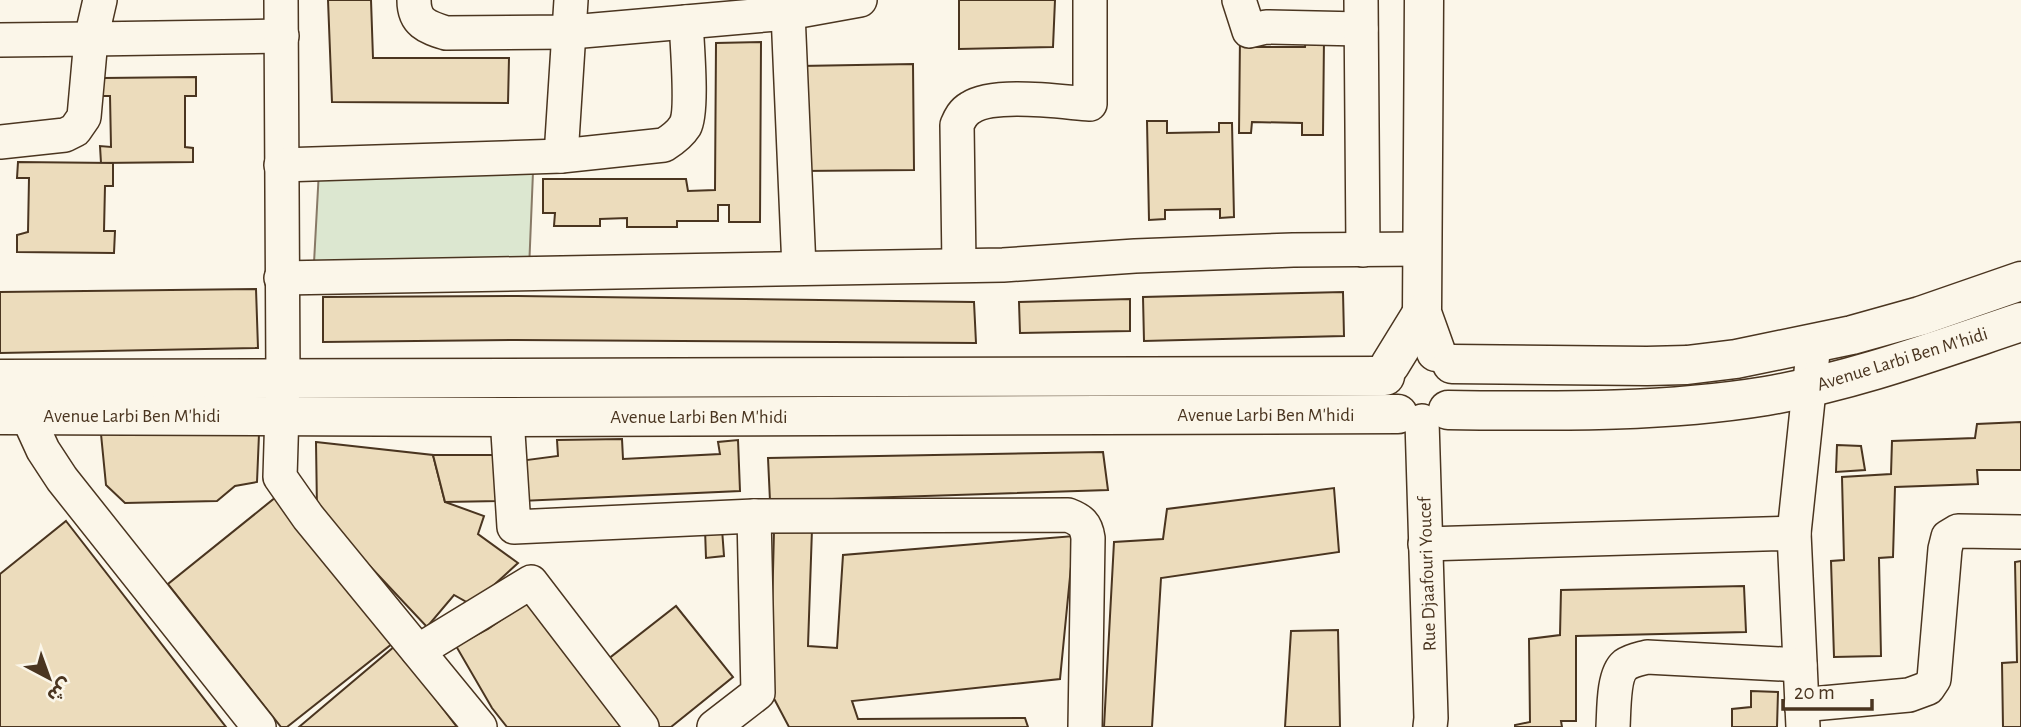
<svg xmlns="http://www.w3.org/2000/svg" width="2021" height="727" font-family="'Alegreya Sans','Noto Sans Arabic',sans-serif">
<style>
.green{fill:#dce7d0;stroke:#887966;stroke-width:2}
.building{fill:#ecdcbc;stroke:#4a3520;stroke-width:2}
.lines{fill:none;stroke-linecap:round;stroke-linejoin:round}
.minor-casing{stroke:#4a3520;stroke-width:36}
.major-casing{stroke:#4a3520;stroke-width:41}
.minor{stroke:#fbf6e9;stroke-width:33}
.major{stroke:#fbf6e9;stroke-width:38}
.labels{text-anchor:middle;stroke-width:5;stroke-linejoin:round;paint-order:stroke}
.street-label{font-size:19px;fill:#4a3520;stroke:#fbf6e9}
</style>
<rect width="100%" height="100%" fill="#fbf6e9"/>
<!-- green -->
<polygon class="green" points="319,170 533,172 529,270 314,263"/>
<!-- building -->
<g class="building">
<polygon points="328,0 371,0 373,58 509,58 508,103 332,102"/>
<polygon points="959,0 1055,0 1053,47 959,49"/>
<polygon points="1240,36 1253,37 1253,47 1305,47 1306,37 1324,38 1323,135 1302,135 1302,123 1252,122 1251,133 1239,133"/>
<polygon points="761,42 760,222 729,222 729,205 718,205 718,221 677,221 677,227 627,227 627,218 600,219 600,226 554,226 555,213 543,213 543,179 686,179 688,191 715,190 716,43"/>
<polygon points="913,64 914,170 801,171 800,66"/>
<polygon points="196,77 196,96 185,96 185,147 193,148 193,162 101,163 100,146 111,147 110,96 103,96 103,78"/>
<polygon points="1147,121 1167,121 1167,133 1219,132 1219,123 1232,123 1234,217 1220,218 1220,209 1165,210 1165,219 1149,220"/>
<polygon points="18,162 113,163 113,186 105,186 104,231 115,231 114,253 17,252 17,235 28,232 29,178 17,178"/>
<polygon points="256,289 258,348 0,353 0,292"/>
<polygon points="1343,292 1344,336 1144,341 1143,297"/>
<polygon points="518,296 974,302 976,343 517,340 323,342 323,297"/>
<polygon points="1130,299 1130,331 1020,333 1019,302"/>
<polygon points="2021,422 2021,470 1977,470 1978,484 1895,487 1893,557 1879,558 1881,656 1834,657 1831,561 1844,560 1842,477 1891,474 1892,441 1975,438 1977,424"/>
<polygon points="101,434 259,434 257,482 235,486 217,501 125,503 106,485"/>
<polygon points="622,439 623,459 720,454 718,442 738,440 740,491 521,501 519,461 558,456 557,440"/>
<polygon points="316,442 433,455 445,502 484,516 478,534 518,563 472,605 454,595 427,627 317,510"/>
<polygon points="1837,445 1861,446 1865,470 1836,472"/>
<polygon points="1103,452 1108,490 770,501 768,458"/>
<polygon points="433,455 495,455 499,501 445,502"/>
<polygon points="1334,488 1339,552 1161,578 1152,727 1104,727 1114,542 1163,539 1167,509"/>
<polygon points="276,497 393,643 287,727 281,727 168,584"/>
<polygon points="66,521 226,727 0,727 0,574"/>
<polygon points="705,529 722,529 724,556 706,558"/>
<polygon points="812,529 808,646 837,648 843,555 1074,536 1060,679 852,701 858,719 1025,718 1028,727 789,727 770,691 774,531"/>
<polygon points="2021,561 2021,727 2003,727 2002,663 2017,662 2015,562"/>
<polygon points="1744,586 1746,632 1576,636 1576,721 1561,721 1562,727 1515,727 1515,725 1530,722 1529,639 1560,635 1561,590"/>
<polygon points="530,600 628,727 507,727 492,708 456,646 488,629"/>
<polygon points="676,606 733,677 671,727 650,727 598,667"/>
<polygon points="1338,630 1340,727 1285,727 1291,631"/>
<polygon points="395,646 457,727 299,727"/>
<polygon points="1751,691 1778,692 1777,727 1732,727 1732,709 1751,707"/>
</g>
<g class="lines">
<defs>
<g id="minor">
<polyline points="100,0 91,39 282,36"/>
<polyline points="281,0 283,378 280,477 308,517 480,727"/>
<path d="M414,0C414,23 427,27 446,33L571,32L788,13L860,0"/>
<polyline points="1239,0 1249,31 1266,27 1361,29"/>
<polyline points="1361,0 1363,250"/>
<polyline points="788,13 799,268"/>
<polyline points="0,40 91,39 84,117 75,130 65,135 0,142"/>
<polyline points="561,156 571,0"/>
<path d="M281,165L561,156L664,145C672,140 680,134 685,126C693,112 687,42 686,22"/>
<path d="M959,265L957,125C960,118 963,112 970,108C994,92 1061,102 1090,104V0"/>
<polyline points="281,278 1003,265 1135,256 1293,250 1423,249"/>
<polyline points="27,415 43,450 62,479 259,727"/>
<path d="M507,417L514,527L754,516L1068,515C1081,520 1086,524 1088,538L1085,727"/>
<polyline points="1422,421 1431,718 1430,727"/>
<polyline points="1794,533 1814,343"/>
<polyline points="1425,544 1794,533 1803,727"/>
<polyline points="418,651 531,582 642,727"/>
<polyline points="1801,705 1909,695 1928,688 1934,679 1945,549 1948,537 1958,531 2021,532"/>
<polyline points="714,727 758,693 754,516"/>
<path d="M1613,727C1614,711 1613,675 1625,665C1632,660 1640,659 1647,657L1800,665"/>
</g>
<g id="major">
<polyline points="1424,0 1422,313 1436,352"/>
<polyline points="1452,364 1647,366 1687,365 1736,359 1852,335 1920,316 2021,281"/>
<polyline points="1390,365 1422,313"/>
<polyline points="0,379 1385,376"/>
<path d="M1448,410C1554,411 1661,413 1766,396C1854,381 1937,350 2021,322"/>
<polyline points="0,415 507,417 1398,414"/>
</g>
</defs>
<!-- minor casing -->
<use href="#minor" class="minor-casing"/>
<!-- major casing -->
<use href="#major" class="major-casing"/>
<!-- minor -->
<use href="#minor" class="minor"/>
<!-- major -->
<use href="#major" class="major"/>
</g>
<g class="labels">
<!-- street labels -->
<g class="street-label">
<text transform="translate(1902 358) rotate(-17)" y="7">Avenue Larbi Ben M'hidi</text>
<text x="1266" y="421">Avenue Larbi Ben M'hidi</text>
<text x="132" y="422">Avenue Larbi Ben M'hidi</text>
<text x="699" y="423">Avenue Larbi Ben M'hidi</text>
<text transform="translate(1426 574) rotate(-92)" y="7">Rue Djaafouri Youcef</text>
</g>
</g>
<!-- north arrow -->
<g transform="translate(49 678) rotate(139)" stroke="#fbf6e9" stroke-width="5" paint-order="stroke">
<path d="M0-5L12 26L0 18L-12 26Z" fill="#4a3520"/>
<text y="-10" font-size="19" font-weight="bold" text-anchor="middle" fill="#4a3520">ش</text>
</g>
<!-- scale -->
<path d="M1783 699v10h89v-10" fill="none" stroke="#4a3520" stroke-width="3.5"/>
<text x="1794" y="699" font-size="21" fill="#4a3520" stroke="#fbf6e9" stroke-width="5" paint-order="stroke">20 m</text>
</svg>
